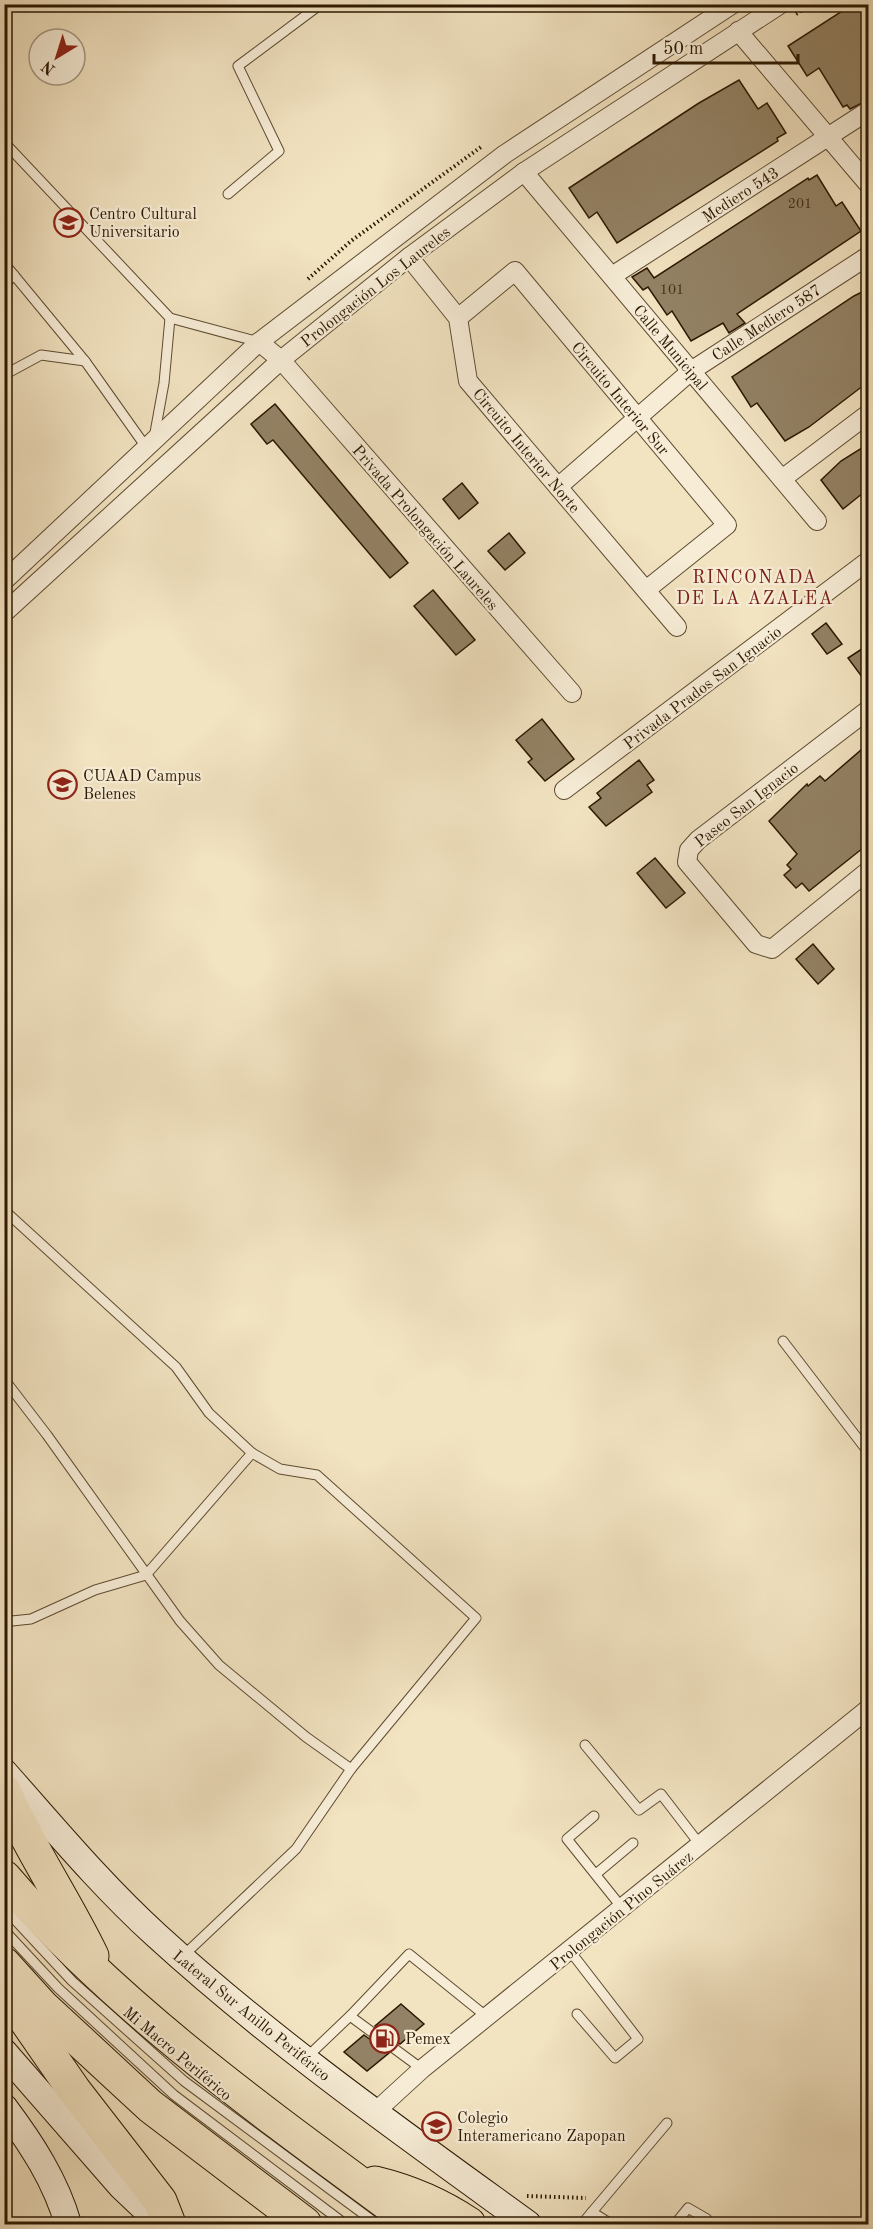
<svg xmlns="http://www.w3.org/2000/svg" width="873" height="2229" font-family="'Old Standard TT',serif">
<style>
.building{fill:#938265;stroke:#2c1801;stroke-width:1.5}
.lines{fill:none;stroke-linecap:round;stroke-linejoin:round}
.lane-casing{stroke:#5e4b31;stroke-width:11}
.street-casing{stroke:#5e4b31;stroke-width:20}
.secondary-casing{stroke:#2c1801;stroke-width:28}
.highway-casing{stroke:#2c1801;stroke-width:35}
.path{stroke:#2c1801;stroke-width:4;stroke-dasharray:1.5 3;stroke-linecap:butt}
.lane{stroke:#f7edd7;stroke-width:9}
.street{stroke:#f7edd7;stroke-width:18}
.secondary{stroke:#f7edd7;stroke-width:26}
.highway{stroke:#f2e3c1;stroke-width:33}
.labels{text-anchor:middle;stroke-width:4.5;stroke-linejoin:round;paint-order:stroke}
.number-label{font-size:14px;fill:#46321a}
.street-label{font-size:16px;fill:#2c1801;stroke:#f7edd7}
.poi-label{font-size:16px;fill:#2c1801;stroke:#f7edd7;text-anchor:start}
.neighbourhood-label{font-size:18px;letter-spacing:1.5px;fill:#7a1f14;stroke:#f7edd7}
</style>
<rect width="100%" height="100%" fill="#f2e3c1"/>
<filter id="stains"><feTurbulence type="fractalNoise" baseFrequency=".00333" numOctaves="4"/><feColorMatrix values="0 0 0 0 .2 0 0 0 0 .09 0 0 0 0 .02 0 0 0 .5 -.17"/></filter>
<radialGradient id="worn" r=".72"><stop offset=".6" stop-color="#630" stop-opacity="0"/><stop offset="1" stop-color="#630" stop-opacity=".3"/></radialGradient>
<!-- building -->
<g class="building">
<polygon points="853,4 859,4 868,19 868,100 850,109 847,105 843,107 819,68 807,76 788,46"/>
<polygon points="739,80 758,109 767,103 786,133 777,138 778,141 617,243 597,212 589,218 569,188 699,103"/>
<polygon points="817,175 836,206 842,202 861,231 737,314 745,323 729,333 723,323 691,341 672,311 667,315 648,287 643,290 632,277 647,268 654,278 808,178 809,180"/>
<polygon points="868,289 868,382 809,427 785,441 757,403 751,407 732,377 854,296"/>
<polygon points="275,404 408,563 390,578 273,440 267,444 251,424"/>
<polygon points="868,444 868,489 843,509 821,480 841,461"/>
<polygon points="462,483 478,503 459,519 443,499"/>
<polygon points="509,533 525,553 505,570 488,551"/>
<polygon points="433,590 475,640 456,655 414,606"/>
<polygon points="826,623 842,644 827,654 812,634"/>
<polygon points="868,645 868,685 848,658"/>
<polygon points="542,719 574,759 545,781 528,762 532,759 516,740"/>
<polygon points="868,744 868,844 809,891 802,883 796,888 784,875 791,869 787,865 797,854 769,821 807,784 808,786 820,776 825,781"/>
<polygon points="639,760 654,780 647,785 652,792 606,826 589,807 601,798 597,793"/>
<polygon points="655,858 685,893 666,908 637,873"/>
<polygon points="813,944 834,969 818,984 796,959"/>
<polygon points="401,2004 424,2024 400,2044 375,2026"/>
<polygon points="364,2035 389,2053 367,2071 344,2052"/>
</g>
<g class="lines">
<defs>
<g id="lane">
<polyline points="4,142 170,318 259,342"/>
<polyline points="228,194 279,151 238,66 321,4"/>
<polyline points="4,263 85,361 146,447"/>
<polyline points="4,285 14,275"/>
<polyline points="4,375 41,355 85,361"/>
<polyline points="154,438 164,383 170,318"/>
<polyline points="4,1210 176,1367 209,1413 252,1453 280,1469 317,1475 476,1618 351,1769"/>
<polyline points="783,1341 868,1452"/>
<polyline points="4,1379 47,1435 180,1621 219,1665 306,1737 351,1769 296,1849 183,1956"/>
<polyline points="4,1617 12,1621 31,1619 95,1590 146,1575 252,1453"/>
<polyline points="585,1745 639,1810 661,1794 701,1846"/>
<polyline points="594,1816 567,1839 623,1909"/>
<polyline points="596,1874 633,1843"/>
<polyline points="4,1908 72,1981 184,2081 377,2224"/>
<polyline points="4,1930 58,1988 174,2095 345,2224"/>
<polyline points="570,1951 638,2039 615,2058 577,2014"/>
<polyline points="350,2016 409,1954 487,2017"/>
<polyline points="306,2058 350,2016 422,2069"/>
<polyline points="592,2212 667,2123"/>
<polyline points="582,2224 592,2212 611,2224"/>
<polyline points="675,2224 688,2208 707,2219"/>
</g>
<g id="street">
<polyline points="738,31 868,184"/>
<polyline points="524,172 817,521"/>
<polyline points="409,257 458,318 468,381 677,627"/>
<polyline points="612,276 868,111"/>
<polyline points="458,318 515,271 727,525 646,590"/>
<polyline points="259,342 281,360 572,693"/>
<polyline points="782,479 868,414"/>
<polyline points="558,487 691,371 868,256"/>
<polyline points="4,581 259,342 505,154 733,4"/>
<polyline points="4,613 281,360 409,257 524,172 781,4"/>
<polyline points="868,710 698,840 689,850 687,862 756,944 772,949 868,871"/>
<polyline points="564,790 868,561"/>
<polyline points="374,2113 422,2069 868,1709"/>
</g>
<g id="secondary">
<path d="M4,1772C53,1827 101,1885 156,1935C272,2041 401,2132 528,2224"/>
<polyline points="4,2052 121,2186 161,2224"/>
<path d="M4,2107C31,2143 56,2181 68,2224"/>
</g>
<g id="highway">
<path d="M4,1791C29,1848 65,1900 92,1956"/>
<path d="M4,1877C119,2011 274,2120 415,2224"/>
<polyline points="4,1964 42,2006 150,2106 305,2224"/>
<polyline points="4,1989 74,2090 160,2201 169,2224"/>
<path d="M375,2183C408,2191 441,2205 469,2224"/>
</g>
</defs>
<!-- lane casing -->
<use href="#lane" class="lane-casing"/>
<!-- street casing -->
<use href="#street" class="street-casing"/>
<!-- secondary casing -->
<use href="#secondary" class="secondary-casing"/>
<!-- highway casing -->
<use href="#highway" class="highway-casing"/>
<!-- path -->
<g class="path">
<polyline points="796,14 811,4"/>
<polyline points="308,279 351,241 481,147"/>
<polyline points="527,2196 586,2198"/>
</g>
<!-- lane -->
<use href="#lane" class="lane"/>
<!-- street -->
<use href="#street" class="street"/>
<!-- secondary -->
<use href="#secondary" class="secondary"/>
<!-- highway -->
<use href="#highway" class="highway"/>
</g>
<!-- icons -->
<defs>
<symbol id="university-ring" viewBox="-11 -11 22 22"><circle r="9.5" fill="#f7edd7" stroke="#8f2418" stroke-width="1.5"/><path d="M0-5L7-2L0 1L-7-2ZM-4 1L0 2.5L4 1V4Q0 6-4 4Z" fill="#8f2418"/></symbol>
<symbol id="fuel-ring" viewBox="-11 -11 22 22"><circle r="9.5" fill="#f7edd7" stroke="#8f2418" stroke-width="1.5"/><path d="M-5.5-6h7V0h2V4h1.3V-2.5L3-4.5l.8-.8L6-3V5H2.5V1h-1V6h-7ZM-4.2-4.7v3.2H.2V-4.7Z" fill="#8f2418"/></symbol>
<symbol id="school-ring" viewBox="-11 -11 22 22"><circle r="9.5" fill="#f7edd7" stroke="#8f2418" stroke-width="1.5"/><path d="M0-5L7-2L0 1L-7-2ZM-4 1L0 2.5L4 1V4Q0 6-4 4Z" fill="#8f2418"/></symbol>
</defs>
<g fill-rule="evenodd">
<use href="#university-ring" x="52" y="206" width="33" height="33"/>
<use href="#university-ring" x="46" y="768" width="33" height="33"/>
<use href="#fuel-ring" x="368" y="2022" width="33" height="33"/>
<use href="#school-ring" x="420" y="2110" width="33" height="33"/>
</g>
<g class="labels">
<!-- number labels -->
<g class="number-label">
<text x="800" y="208">201</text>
<text x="672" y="294">101</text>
</g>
<!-- street labels -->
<g class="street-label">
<text transform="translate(740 194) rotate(-33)" y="6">Mediero 543</text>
<text transform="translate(375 286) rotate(-38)" y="6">Prolongación Los Laureles</text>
<text transform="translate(766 322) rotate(-33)" y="6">Calle Mediero 587</text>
<text transform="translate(671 347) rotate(50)" y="6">Calle Municipal</text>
<text transform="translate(621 398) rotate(50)" y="6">Circuito Interior Sur</text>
<text transform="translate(527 450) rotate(50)" y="6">Circuito Interior Norte</text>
<text transform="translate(426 527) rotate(49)" y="6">Privada Prolongación Laureles</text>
<text transform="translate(702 687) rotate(-37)" y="6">Privada Prados San Ignacio</text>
<text transform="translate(746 804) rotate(-38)" y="6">Paseo San Ignacio</text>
<text transform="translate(621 1910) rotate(-39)" y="6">Prolongación Pino Suárez</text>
<text transform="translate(252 2015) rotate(39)" y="6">Lateral Sur Anillo Periférico</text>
<text transform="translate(178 2053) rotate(40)" y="6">Mi Macro Periférico</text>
</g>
<!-- poi labels -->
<g class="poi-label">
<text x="89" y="219">Centro Cultural<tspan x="89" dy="18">Universitario</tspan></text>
<text x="83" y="781">CUAAD Campus<tspan x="83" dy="18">Belenes</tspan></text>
<text x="405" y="2044">Pemex</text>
<text x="457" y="2123">Colegio<tspan x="457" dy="18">Interamericano Zapopan</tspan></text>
</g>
<!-- neighbourhood labels -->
<g class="neighbourhood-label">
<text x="755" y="583">RINCONADA<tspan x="755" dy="21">DE LA AZALEA</tspan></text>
</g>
</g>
<!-- margin -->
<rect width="873" height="2229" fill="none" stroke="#f2e3c1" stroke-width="24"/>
<rect x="6" y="6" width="861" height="2217" fill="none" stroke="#2c1801" stroke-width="3"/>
<rect x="12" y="12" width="849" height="2205" fill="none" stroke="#2c1801" stroke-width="1.5"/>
<!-- north arrow -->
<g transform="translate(57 57) rotate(218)"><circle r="28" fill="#f7edd7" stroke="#a69881" stroke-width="1.5"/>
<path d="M0-4.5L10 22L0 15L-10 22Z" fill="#8f2418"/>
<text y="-9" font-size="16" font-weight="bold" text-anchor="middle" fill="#2c1801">N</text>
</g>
<!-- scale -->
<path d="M654 54v9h144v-9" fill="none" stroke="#2c1801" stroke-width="3"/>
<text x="663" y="54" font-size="18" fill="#2c1801" stroke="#f7edd7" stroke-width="4.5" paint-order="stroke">50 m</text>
<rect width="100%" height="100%" filter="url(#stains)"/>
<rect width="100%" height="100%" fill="url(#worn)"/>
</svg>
